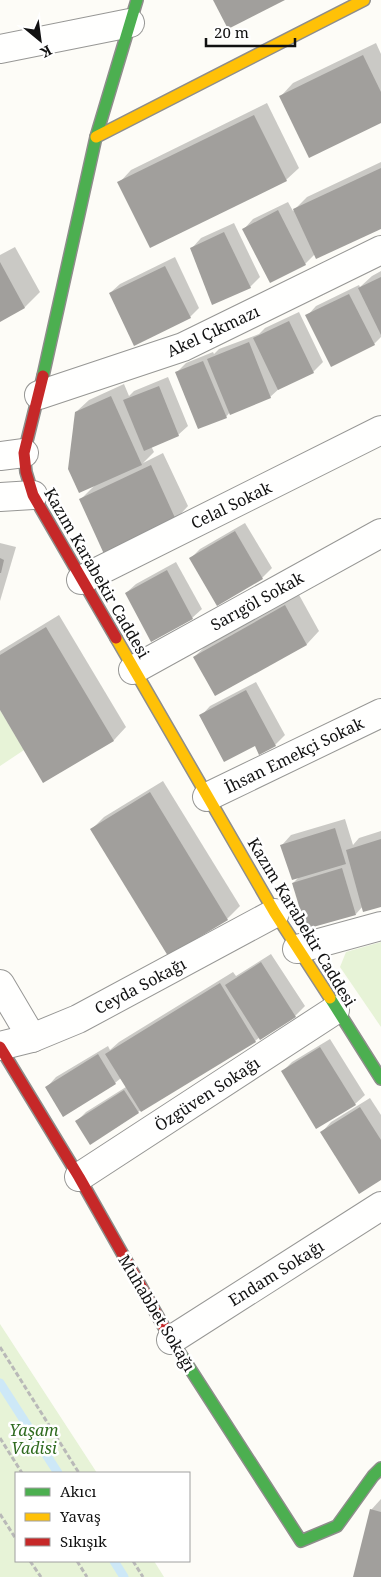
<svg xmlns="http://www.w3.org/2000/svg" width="381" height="1577" font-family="'Noto Serif',serif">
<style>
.green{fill:#e7f3d7}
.shadow{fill:#0003}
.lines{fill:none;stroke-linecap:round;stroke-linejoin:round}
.stream{stroke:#cde8f7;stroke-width:9}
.building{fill:#a19f9c}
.street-casing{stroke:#979795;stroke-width:30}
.fast-casing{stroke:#8e8d8b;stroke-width:14}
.slow-casing{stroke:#8e8d8b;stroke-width:14}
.jam-casing{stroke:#8e8d8b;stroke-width:14}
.path{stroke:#b9b9b8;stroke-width:3;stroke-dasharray:5 2.5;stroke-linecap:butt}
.street{stroke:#fffffe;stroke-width:28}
.fast{stroke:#4caf50;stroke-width:11}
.slow{stroke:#ffc107;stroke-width:11}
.jam{stroke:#c62828;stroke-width:11}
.labels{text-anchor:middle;stroke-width:5;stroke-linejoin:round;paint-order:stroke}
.street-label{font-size:16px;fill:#111;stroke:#fff}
.park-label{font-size:16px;font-style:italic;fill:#2f6b1f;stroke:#fff}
</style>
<rect width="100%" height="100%" fill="#fdfcf7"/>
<!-- green -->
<g class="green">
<polygon points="0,710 24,750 0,766"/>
<polygon points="381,942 381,1027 340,967 346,952"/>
<polygon points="0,1324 97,1473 16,1473 16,1561 154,1561 164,1577 0,1577"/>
</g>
<!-- shadow -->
<g class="shadow">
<polygon points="376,43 381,54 381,122 281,96 293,83"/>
<polygon points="267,103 299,168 286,180 119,183 131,170"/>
<polygon points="381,162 381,227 315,254 305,264 244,229 253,219 288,202 293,211 307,197"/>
<polygon points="234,223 260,277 250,287 192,248 201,238"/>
<polygon points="15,247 40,292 25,307 0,320 0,255"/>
<polygon points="175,257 199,308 190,317 110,293 120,284"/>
<polygon points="381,271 381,337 374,344 307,316 316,306 359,285 360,287 372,276"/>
<polygon points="299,312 323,362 313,372 280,388 270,397 230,412 226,417 176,373 186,363 213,352 214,354 219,349 259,334 265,328"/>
<polygon points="168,377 188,426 178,435 151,446 154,452 143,463 163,453 188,506 176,519 80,500 94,486 76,412 89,400 124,384 129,396 134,391"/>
<polygon points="245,523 272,568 262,578 191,558 200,549"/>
<polygon points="0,543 16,547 0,601"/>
<polygon points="176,562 202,609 192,618 126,593 136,584"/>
<polygon points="298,593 319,631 307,644 215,695 194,657 207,645"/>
<polygon points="59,615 126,727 114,740 44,781 0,708 0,651"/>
<polygon points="256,682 285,735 275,745 255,744 201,716 210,706"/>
<polygon points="163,781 240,906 227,919 168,955 92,829 104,817"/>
<polygon points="345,819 353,845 359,838 381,831 381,906 363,906 356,914 293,883 300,876 282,845 291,835"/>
<polygon points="271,954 305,1006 295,1016 260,1037 255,1041 138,1112 77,1121 86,1112 126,1087 121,1078 115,1083 47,1087 56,1077 108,1046 110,1050 119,1042 233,972 236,976"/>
<polygon points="330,1039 365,1095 355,1104 282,1072 292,1062"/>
<polygon points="370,1098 381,1115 381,1178 322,1132 331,1122"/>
<polygon points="381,1499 381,1577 354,1577 371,1510"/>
</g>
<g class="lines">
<!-- stream -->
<g class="stream">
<polyline points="0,1383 58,1473"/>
<polyline points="114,1561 124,1577"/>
</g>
</g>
<!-- building -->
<g class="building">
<polygon points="213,0 285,0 228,29"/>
<polygon points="363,55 381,92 381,123 309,158 279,96"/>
<polygon points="254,115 287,181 150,248 117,182"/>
<polygon points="381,168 381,229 316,259 293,209"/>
<polygon points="278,210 306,265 270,283 242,229"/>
<polygon points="224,232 251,288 212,305 190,248"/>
<polygon points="0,262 25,308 0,322"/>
<polygon points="165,266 191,318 134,346 109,293"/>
<polygon points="381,277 381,335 358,288"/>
<polygon points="349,294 375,345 331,367 305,315"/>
<polygon points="289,321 314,373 278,390 253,338"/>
<polygon points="249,342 271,398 230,415 207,359"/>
<polygon points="203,361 227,418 198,429 175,372"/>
<polygon points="159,386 179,436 144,451 123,400"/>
<polygon points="111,396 142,465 79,493 68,469 75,412"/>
<polygon points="151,465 176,520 104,554 79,499"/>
<polygon points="235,531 263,579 217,606 189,558"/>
<polygon points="0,558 4,560 1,573 0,573"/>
<polygon points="167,570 193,619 151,642 125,593"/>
<polygon points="285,605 307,645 215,696 193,657"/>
<polygon points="46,627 114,741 43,783 0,710 0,655"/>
<polygon points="246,690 276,746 259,755 255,746 224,762 199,715"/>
<polygon points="150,792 228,920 168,956 90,829"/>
<polygon points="335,828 346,864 292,880 280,845"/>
<polygon points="381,839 381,907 363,912 346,850"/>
<polygon points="342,868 356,915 306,929 292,883"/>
<polygon points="261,962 296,1017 260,1040 225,985"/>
<polygon points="220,983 256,1042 141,1112 105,1054"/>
<polygon points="320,1047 356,1105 316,1129 281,1071"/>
<polygon points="98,1054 116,1084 63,1117 45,1087"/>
<polygon points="124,1090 139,1113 90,1145 75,1121"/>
<polygon points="360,1107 381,1140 381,1180 359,1194 320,1132"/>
<polygon points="370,1509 381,1512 381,1577 353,1577"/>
</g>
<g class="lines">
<defs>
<g id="street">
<polyline points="0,49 130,23"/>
<polyline points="39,395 183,347 381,250"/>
<polyline points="0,456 24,453"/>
<polyline points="0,497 33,495"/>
<polyline points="81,580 381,430"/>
<polyline points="133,670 381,533"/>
<polyline points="207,797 381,713"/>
<polyline points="297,949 381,926"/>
<polyline points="0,984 32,1038"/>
<polyline points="0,1046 32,1038 78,1019 275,913"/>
<polyline points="79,1177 335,1010"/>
<polyline points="171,1340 381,1206"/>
</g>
<g id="fast">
<polyline points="43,376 96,137 137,0"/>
<polyline points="330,998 381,1079"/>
<polyline points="169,1336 301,1541 337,1526 373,1476 381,1468"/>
</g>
<g id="slow">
<polyline points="96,137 364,0"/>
<polyline points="116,638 275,913 330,998"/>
</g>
<g id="jam">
<polyline points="43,376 24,453 26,472 33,495 116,638"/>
<polyline points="0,1047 79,1177 169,1336"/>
</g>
</defs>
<!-- street casing -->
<use href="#street" class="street-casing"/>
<!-- fast casing -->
<use href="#fast" class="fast-casing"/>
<!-- slow casing -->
<use href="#slow" class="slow-casing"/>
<!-- jam casing -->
<use href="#jam" class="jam-casing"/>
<!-- path -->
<g class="path">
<polyline points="0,1347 79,1473"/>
<polyline points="0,1438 22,1473"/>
<polyline points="0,1514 16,1539"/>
<polyline points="30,1561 41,1577"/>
<polyline points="77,1561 87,1577"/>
<polyline points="133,1561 143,1577"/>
</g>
<!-- street -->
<use href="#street" class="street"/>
<!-- fast -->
<use href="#fast" class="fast"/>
<!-- slow -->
<use href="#slow" class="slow"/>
<!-- jam -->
<use href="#jam" class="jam"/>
</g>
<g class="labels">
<!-- street labels -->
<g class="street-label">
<text transform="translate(213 331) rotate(-25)" y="6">Akel Çıkmazı</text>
<text transform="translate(231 505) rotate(-26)" y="6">Celal Sokak</text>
<text transform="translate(97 573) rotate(60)" y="6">Kazım Karabekir Caddesi</text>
<text transform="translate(257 601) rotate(-29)" y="6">Sarıgöl Sokak</text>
<text transform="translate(294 755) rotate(-26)" y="6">İhsan Emekçi Sokak</text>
<text transform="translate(302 922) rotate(59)" y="6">Kazım Karabekir Caddesi</text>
<text transform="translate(140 986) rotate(-28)" y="6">Ceyda Sokağı</text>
<text transform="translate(207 1094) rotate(-33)" y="6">Özgüven Sokağı</text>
<text transform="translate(276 1273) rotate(-32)" y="6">Endam Sokağı</text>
<text transform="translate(157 1313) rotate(59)" y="6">Muhabbet Sokağı</text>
</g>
<!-- park labels -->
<g class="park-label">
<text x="34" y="1436">Yaşam<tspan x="34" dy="18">Vadisi</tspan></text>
</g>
</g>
<!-- legend -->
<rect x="15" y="1472" width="175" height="90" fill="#ffffff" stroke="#a0a0a0"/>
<rect x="25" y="1488" width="25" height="8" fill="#4caf50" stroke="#a0a0a0"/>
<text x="60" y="1497" font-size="15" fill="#111111">Akıcı</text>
<rect x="25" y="1513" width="25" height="8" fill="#ffc107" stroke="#a0a0a0"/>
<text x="60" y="1522" font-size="15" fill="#111111">Yavaş</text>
<rect x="25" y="1538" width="25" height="8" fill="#c62828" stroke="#a0a0a0"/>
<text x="60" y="1547" font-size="15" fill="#111111">Sıkışık</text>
<!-- north arrow -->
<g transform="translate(40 40) rotate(151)" stroke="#ffffff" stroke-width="4" paint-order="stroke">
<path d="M0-4L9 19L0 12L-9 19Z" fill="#111111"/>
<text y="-8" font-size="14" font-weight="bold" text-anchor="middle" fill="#111111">K</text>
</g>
<!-- scale -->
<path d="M206 38v8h89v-8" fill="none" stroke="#111111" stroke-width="2.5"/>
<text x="214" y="38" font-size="15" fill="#111111" stroke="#ffffff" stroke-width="4" paint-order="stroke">20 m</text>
</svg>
